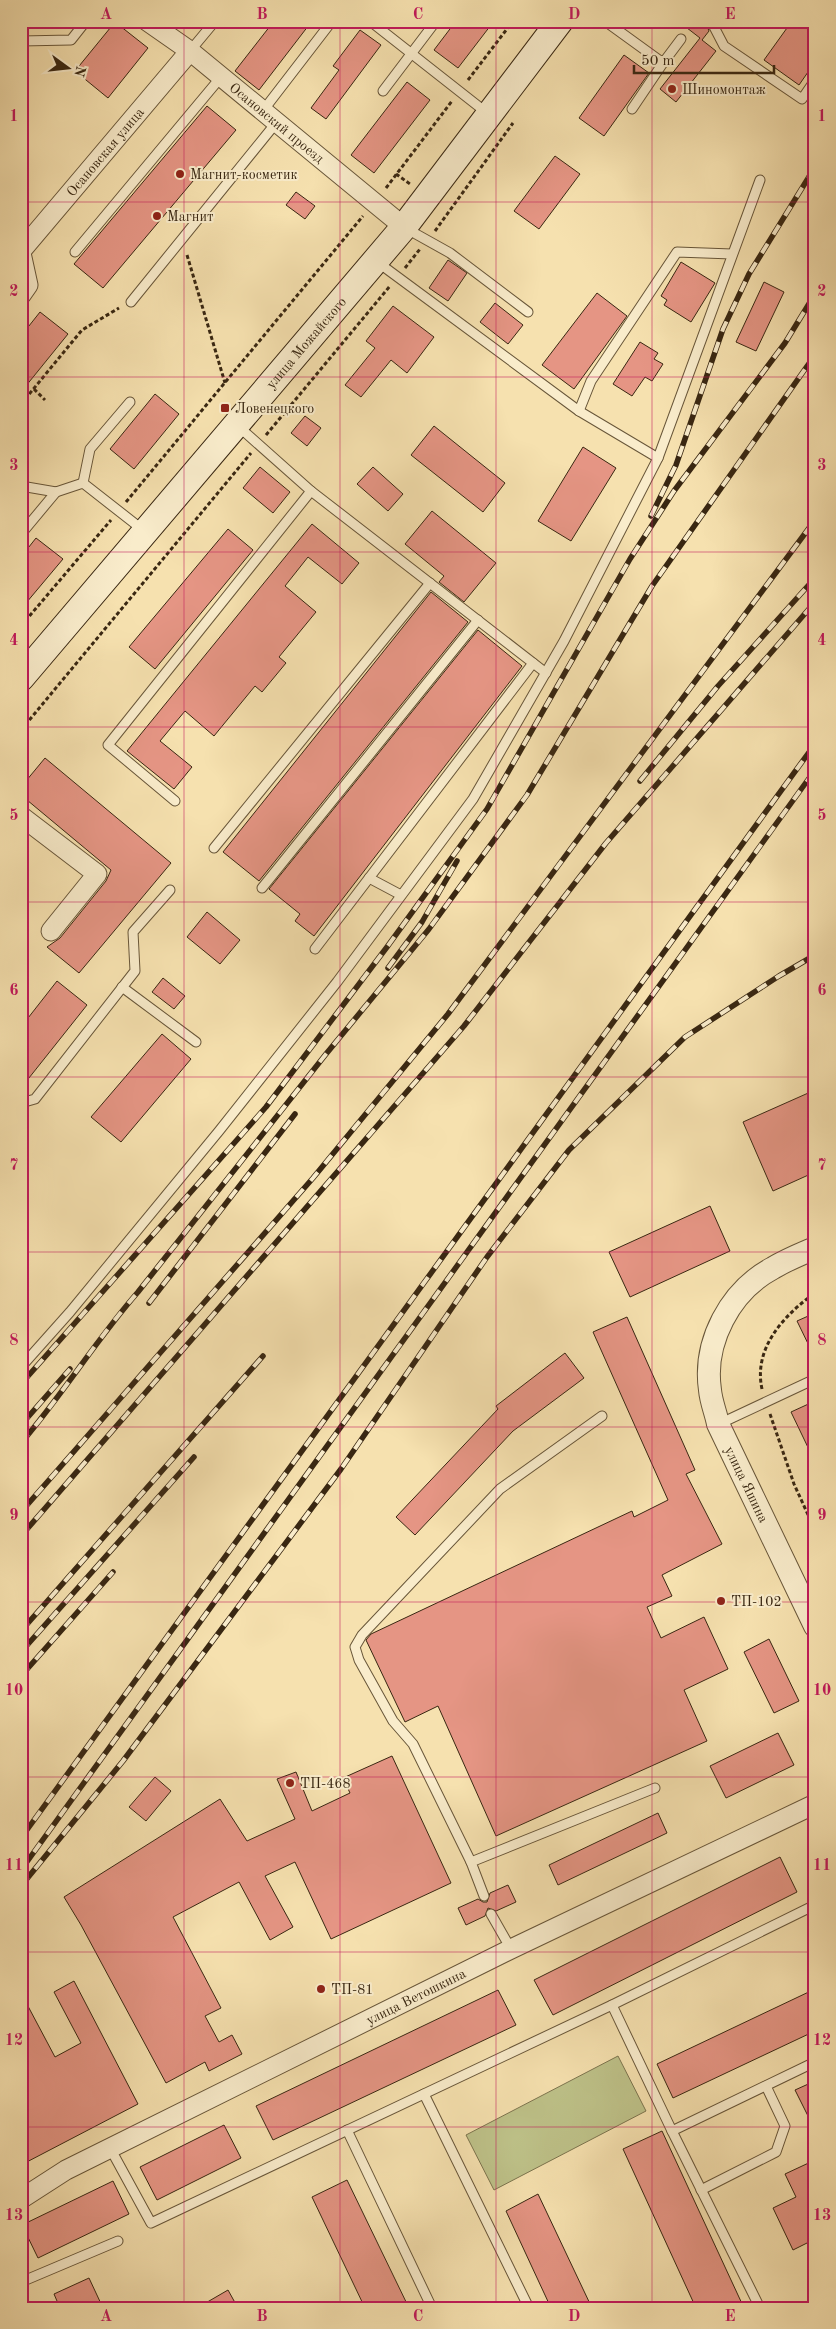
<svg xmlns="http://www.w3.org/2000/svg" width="836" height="2329" font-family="'Old Standard TT',serif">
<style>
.green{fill:#bec289;stroke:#7c744e}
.building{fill:#e59584;stroke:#392712}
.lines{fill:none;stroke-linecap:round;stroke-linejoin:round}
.service-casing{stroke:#685639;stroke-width:11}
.minor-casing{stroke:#685639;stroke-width:21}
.tertiary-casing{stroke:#685639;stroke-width:24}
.secondary-casing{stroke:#392712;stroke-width:28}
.path{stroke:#392712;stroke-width:3;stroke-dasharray:4 2.5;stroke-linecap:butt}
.service{stroke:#f9eccb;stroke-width:9}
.minor{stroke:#f9eccb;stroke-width:19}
.tertiary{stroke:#f9eccb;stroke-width:22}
.secondary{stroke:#f9eccb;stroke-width:26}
.rail-casing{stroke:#392712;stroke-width:5.5}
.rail{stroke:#f9eccb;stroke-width:4;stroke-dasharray:11;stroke-linecap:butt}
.grid{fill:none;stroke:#c2185b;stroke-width:1;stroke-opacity:0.55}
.poi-dot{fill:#8f2418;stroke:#f9eccb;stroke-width:2}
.labels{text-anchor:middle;stroke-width:4;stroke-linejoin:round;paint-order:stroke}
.poi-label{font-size:14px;fill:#392712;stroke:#f9eccb;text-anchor:start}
.street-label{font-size:14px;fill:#392712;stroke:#f9eccb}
.neatline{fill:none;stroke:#c2185b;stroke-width:2}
.grid-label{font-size:16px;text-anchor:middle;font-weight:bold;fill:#c2185b}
</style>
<rect width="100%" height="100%" fill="#f6e1af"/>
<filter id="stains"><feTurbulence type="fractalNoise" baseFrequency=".004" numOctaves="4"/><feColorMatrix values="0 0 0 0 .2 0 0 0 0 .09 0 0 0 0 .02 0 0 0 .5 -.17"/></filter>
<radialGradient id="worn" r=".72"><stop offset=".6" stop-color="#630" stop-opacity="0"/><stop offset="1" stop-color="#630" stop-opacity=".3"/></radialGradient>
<!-- green -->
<polygon class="green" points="618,2056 646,2111 494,2190 466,2135"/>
<!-- building -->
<g class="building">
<polygon points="274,21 312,21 259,90 235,71"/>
<polygon points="456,21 494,21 458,68 434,50"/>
<polygon points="678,21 705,21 709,31 702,40 716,51 676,102 660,89 700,38"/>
<polygon points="792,21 815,21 815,62 799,85 764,60"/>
<polygon points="115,22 148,48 108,98 75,71"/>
<polygon points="360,30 381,45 326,119 311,108 339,70 333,66"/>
<polygon points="624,55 649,73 604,136 579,118"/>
<polygon points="407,82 430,100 374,173 351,155"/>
<polygon points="207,106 236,130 103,288 74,264"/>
<polygon points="555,156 580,174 539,229 514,211"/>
<polygon points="296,192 315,206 305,219 286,205"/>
<polygon points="448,260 467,273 448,301 429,288"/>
<polygon points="681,262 715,283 691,322 664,305 667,300 661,296"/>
<polygon points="764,282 784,292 756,351 736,342"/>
<polygon points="597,293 627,316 574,389 542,365"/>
<polygon points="495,303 523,325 508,344 480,322"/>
<polygon points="393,306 434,337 407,373 391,360 361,397 345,385 375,348 366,341"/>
<polygon points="40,312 68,334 21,392 21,336"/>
<polygon points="640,342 658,353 654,359 663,364 652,381 645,377 632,396 613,384"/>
<polygon points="155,394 179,414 134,469 110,449"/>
<polygon points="305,416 321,428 307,446 291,433"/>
<polygon points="434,426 505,483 483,512 411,455"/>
<polygon points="583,447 616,468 571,541 538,521"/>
<polygon points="260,467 290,492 273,513 243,488"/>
<polygon points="373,467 403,494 388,511 357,484"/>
<polygon points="432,511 496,563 464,602 439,582 444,576 405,544"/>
<polygon points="312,524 359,563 342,584 308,557 285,586 316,612 279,657 286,663 262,692 255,686 214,736 185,711 160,741 192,767 174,789 127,751"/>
<polygon points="228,529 253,550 155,669 129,647"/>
<polygon points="36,538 63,559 21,609 21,557"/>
<polygon points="431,592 468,622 259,881 223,852"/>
<polygon points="478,630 522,666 314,936 295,921 300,914 269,889"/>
<polygon points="45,758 171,863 79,973 47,947 60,938 106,881 111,870 21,795 21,787"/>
<polygon points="207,912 240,940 220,964 187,937"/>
<polygon points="163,978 185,996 174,1009 152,992"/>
<polygon points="57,981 87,1005 21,1088 21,1027"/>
<polygon points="162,1034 191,1059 121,1142 91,1117"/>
<polygon points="815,1090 815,1172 773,1191 743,1122"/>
<polygon points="710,1206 730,1251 630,1297 609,1252"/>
<polygon points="815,1313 815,1358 797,1321"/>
<polygon points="627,1317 695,1470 686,1474 722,1544 662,1575 672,1596 647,1607 661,1638 704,1617 728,1669 684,1690 707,1741 496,1836 438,1706 405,1722 366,1640 371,1634 632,1511 634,1517 668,1500 593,1332"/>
<polygon points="565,1353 584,1378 513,1431 415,1535 396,1517 498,1409 496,1406"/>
<polygon points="815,1401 815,1462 791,1412"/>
<polygon points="769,1639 799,1701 774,1713 744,1652"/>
<polygon points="778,1733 794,1765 726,1798 710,1766"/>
<polygon points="392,1756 451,1883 331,1939 295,1862 265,1876 293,1927 270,1940 239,1882 173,1917 221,2008 205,2016 219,2042 232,2035 242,2054 209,2071 205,2062 166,2083 81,1925 64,1897 220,1799 247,1841 295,1819 277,1779 296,1772 312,1811 350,1793 343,1778"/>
<polygon points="155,1777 171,1791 146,1821 129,1807"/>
<polygon points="658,1813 667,1833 558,1885 549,1865"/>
<polygon points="780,1857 797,1892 553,2015 534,1980"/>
<polygon points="508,1885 516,1902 496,1911 488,1908 485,1916 466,1925 458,1908 478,1899 483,1902 487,1902 490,1893"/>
<polygon points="74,1981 138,2104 21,2165 21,1993 55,2057 81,2043 54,1992"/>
<polygon points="815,1989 815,2031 673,2098 657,2064"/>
<polygon points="498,1990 516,2025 273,2140 256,2106"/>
<polygon points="815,2081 815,2130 795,2090"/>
<polygon points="224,2125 241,2158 157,2200 140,2167"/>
<polygon points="662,2131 744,2308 696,2308 623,2149"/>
<polygon points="815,2160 815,2239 793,2250 773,2208 796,2197 785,2174"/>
<polygon points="347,2180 409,2308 365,2308 312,2197"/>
<polygon points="113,2181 129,2214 38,2258 22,2225"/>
<polygon points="538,2194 592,2308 551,2308 506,2211"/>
<polygon points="89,2278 103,2308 60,2308 54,2294"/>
<polygon points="228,2290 238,2308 197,2308"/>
</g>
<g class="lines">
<defs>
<g id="service">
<polyline points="370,21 487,113"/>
<polyline points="605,21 663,63 681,39"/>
<polyline points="711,21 724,46 802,99 815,80"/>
<polyline points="21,41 71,40 86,21"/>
<polyline points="190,51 215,21"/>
<polyline points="383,91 436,21"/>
<polyline points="632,109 663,63"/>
<polyline points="262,112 332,21"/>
<polyline points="407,229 450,253 528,312"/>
<polyline points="75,252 221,77"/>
<polyline points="376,261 579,411 658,458"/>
<polyline points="131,302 276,123"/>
<polyline points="579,411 591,381 677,252 732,254"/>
<polyline points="83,483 90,449 130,402"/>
<polyline points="21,486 56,492 83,483 143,530"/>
<polyline points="311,491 546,673"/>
<polyline points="21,534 56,492"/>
<polyline points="175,801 108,745 311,491 239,427"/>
<polyline points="214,848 430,583"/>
<polyline points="369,878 401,895"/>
<polyline points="262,888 478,620"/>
<polyline points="315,949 533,663"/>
<polyline points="122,987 196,1042"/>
<polyline points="21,1103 35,1099 135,971 133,932 170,890"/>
<polyline points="21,1275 21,1277"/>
<polyline points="21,1367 70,1312 219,1131 337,982 473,799 564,641 658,458 760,180"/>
<polyline points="719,1424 815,1379"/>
<polyline points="471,1862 413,1744 393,1721 359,1660 355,1647 362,1635 500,1489 602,1416"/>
<polyline points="815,1866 815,1867"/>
<polyline points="484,1896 471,1862 655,1788"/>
<polyline points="491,1914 511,1949"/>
<polyline points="612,2005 672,2131 815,2062"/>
<polyline points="424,2094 529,2308"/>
<polyline points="347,2130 432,2308"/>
<polyline points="672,2131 760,2308"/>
<polyline points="110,2148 151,2223 612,2005 815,1905"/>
<polyline points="701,2190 776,2152 785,2126 766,2086"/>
<polyline points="21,2282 118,2241"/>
</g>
<g id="minor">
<path id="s1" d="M147,21L190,51L404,227"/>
<path id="s2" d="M21,251L190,51"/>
<polyline points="21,253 28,285 21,295"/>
<polyline points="21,816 97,874 51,931"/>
<path id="s3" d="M21,2199L66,2170L511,1949L815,1804"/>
</g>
<g id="tertiary">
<path id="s4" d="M815,1248C801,1254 786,1260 773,1268C730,1291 703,1342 710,1390C711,1402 716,1413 718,1424L815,1626"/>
</g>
<g id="secondary">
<path id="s5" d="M21,678L404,227L560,21"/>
</g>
</defs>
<!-- service casing -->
<use href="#service" class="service-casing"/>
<!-- minor casing -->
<use href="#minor" class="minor-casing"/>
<!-- tertiary casing -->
<use href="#tertiary" class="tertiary-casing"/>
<!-- secondary casing -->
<use href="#secondary" class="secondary-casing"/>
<!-- path -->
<g class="path">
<polyline points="468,80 513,21"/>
<polyline points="396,174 410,184"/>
<polyline points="386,188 452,101"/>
<polyline points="435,231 513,123"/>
<polyline points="187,255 225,383"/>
<polyline points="405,268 420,249"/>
<polyline points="34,389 45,400"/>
<polyline points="21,404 82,330 119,308"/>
<polyline points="266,435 390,286"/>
<polyline points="126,502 363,216"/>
<polyline points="21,626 111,520"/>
<polyline points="21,730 251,453"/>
<path d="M762,1389C753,1348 784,1315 815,1293"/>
<polyline points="770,1414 794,1484 815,1530"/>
</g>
<!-- service -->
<use href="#service" class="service"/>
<!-- minor -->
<use href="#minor" class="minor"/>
<!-- tertiary -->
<use href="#tertiary" class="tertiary"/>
<!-- secondary -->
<use href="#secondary" class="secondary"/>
<defs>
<g id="rail">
<polyline points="651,516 676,465 723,329 749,274 815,167"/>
<polyline points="640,781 718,686 815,578"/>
<polyline points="388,968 422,922 457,861"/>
<polyline points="149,1303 295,1114"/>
<polyline points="21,1384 266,1107 387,947 487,809 630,559 674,491 785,343 815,294"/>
<polyline points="21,1425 70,1369"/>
<path d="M21,1443C63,1394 96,1340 138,1292L326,1054L429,929L527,795L652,586L815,355"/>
<polyline points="21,1512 313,1178 448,1014 815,520"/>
<polyline points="21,1536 464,1026 606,843 815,602"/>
<polyline points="21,1631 263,1356"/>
<polyline points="21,1652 194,1457"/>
<polyline points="21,1676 113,1572"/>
<polyline points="21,1838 815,744"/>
<polyline points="21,1870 815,770"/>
<polyline points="21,1886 123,1761 341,1469 487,1257 569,1150 685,1037 779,976 815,955"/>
</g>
</defs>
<!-- rail casing -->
<use href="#rail" class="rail-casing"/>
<!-- rail -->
<use href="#rail" class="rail"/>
</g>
<!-- grid -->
<path class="grid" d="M184,21V2308M340,21V2308M496,21V2308M652,21V2308M21,202H815M21,377H815M21,552H815M21,727H815M21,902H815M21,1077H815M21,1252H815M21,1427H815M21,1602H815M21,1777H815M21,1952H815M21,2127H815"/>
<!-- markers -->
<g class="poi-dot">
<circle cx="672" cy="89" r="5"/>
<circle cx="180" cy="174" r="5"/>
<circle cx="157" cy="216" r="5"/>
<rect x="220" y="403" width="10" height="10" rx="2.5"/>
<circle cx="721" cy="1601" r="5"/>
<circle cx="290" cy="1783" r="5"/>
<circle cx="321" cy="1989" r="5"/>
</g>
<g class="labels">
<!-- poi labels -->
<g class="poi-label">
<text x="682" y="94">Шиномонтаж</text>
<text x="190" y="179">Магнит-косметик</text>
<text x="167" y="221">Магнит</text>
<text x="235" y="413">Ловенецкого</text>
<text x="731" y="1606">ТП-102</text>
<text x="300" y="1788">ТП-468</text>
<text x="331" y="1994">ТП-81</text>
</g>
<!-- street labels -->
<g class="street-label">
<text dy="5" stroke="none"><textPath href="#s1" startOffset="165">Осановский проезд</textPath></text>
<text dy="5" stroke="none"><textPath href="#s2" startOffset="130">Осановская улица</textPath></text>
<text dy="5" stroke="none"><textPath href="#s5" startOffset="440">улица Можайского</textPath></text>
<text dy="5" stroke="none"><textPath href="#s4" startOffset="294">улица Яшина</textPath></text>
<text dy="5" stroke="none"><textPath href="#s3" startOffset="444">улица Ветошкина</textPath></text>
</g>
</g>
<!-- margin -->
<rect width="836" height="2329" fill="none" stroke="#f6e1af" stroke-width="55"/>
<!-- north arrow -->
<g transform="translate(68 68) rotate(105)" stroke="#f9eccb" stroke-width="4" paint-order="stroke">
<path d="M0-4L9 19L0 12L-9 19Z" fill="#392712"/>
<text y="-8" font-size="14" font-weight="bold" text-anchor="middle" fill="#392712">N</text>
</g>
<!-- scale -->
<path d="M634 65v8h140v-8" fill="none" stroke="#392712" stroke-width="2.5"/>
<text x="641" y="65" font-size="15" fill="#392712" stroke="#f9eccb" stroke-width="4" paint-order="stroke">50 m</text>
<rect x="28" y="28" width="780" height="2274" class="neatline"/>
<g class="grid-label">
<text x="106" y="19">A</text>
<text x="262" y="19">B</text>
<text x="418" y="19">C</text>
<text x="574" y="19">D</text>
<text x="730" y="19">E</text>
<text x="14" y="121">1</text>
<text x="822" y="121">1</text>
<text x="14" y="296">2</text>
<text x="822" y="296">2</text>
<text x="14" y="470">3</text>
<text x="822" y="470">3</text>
<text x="14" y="645">4</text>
<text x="822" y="645">4</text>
<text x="14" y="820">5</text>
<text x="822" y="820">5</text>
<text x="14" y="995">6</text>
<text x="822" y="995">6</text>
<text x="14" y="1170">7</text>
<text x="822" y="1170">7</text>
<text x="14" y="1345">8</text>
<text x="822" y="1345">8</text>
<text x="14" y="1520">9</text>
<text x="822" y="1520">9</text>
<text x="14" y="1695">10</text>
<text x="822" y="1695">10</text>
<text x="14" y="1870">11</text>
<text x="822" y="1870">11</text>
<text x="14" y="2045">12</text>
<text x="822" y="2045">12</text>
<text x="14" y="2220">13</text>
<text x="822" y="2220">13</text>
<text x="106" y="2321">A</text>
<text x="262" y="2321">B</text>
<text x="418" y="2321">C</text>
<text x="574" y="2321">D</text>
<text x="730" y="2321">E</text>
</g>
<rect width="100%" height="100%" filter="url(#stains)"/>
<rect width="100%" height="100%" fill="url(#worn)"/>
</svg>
